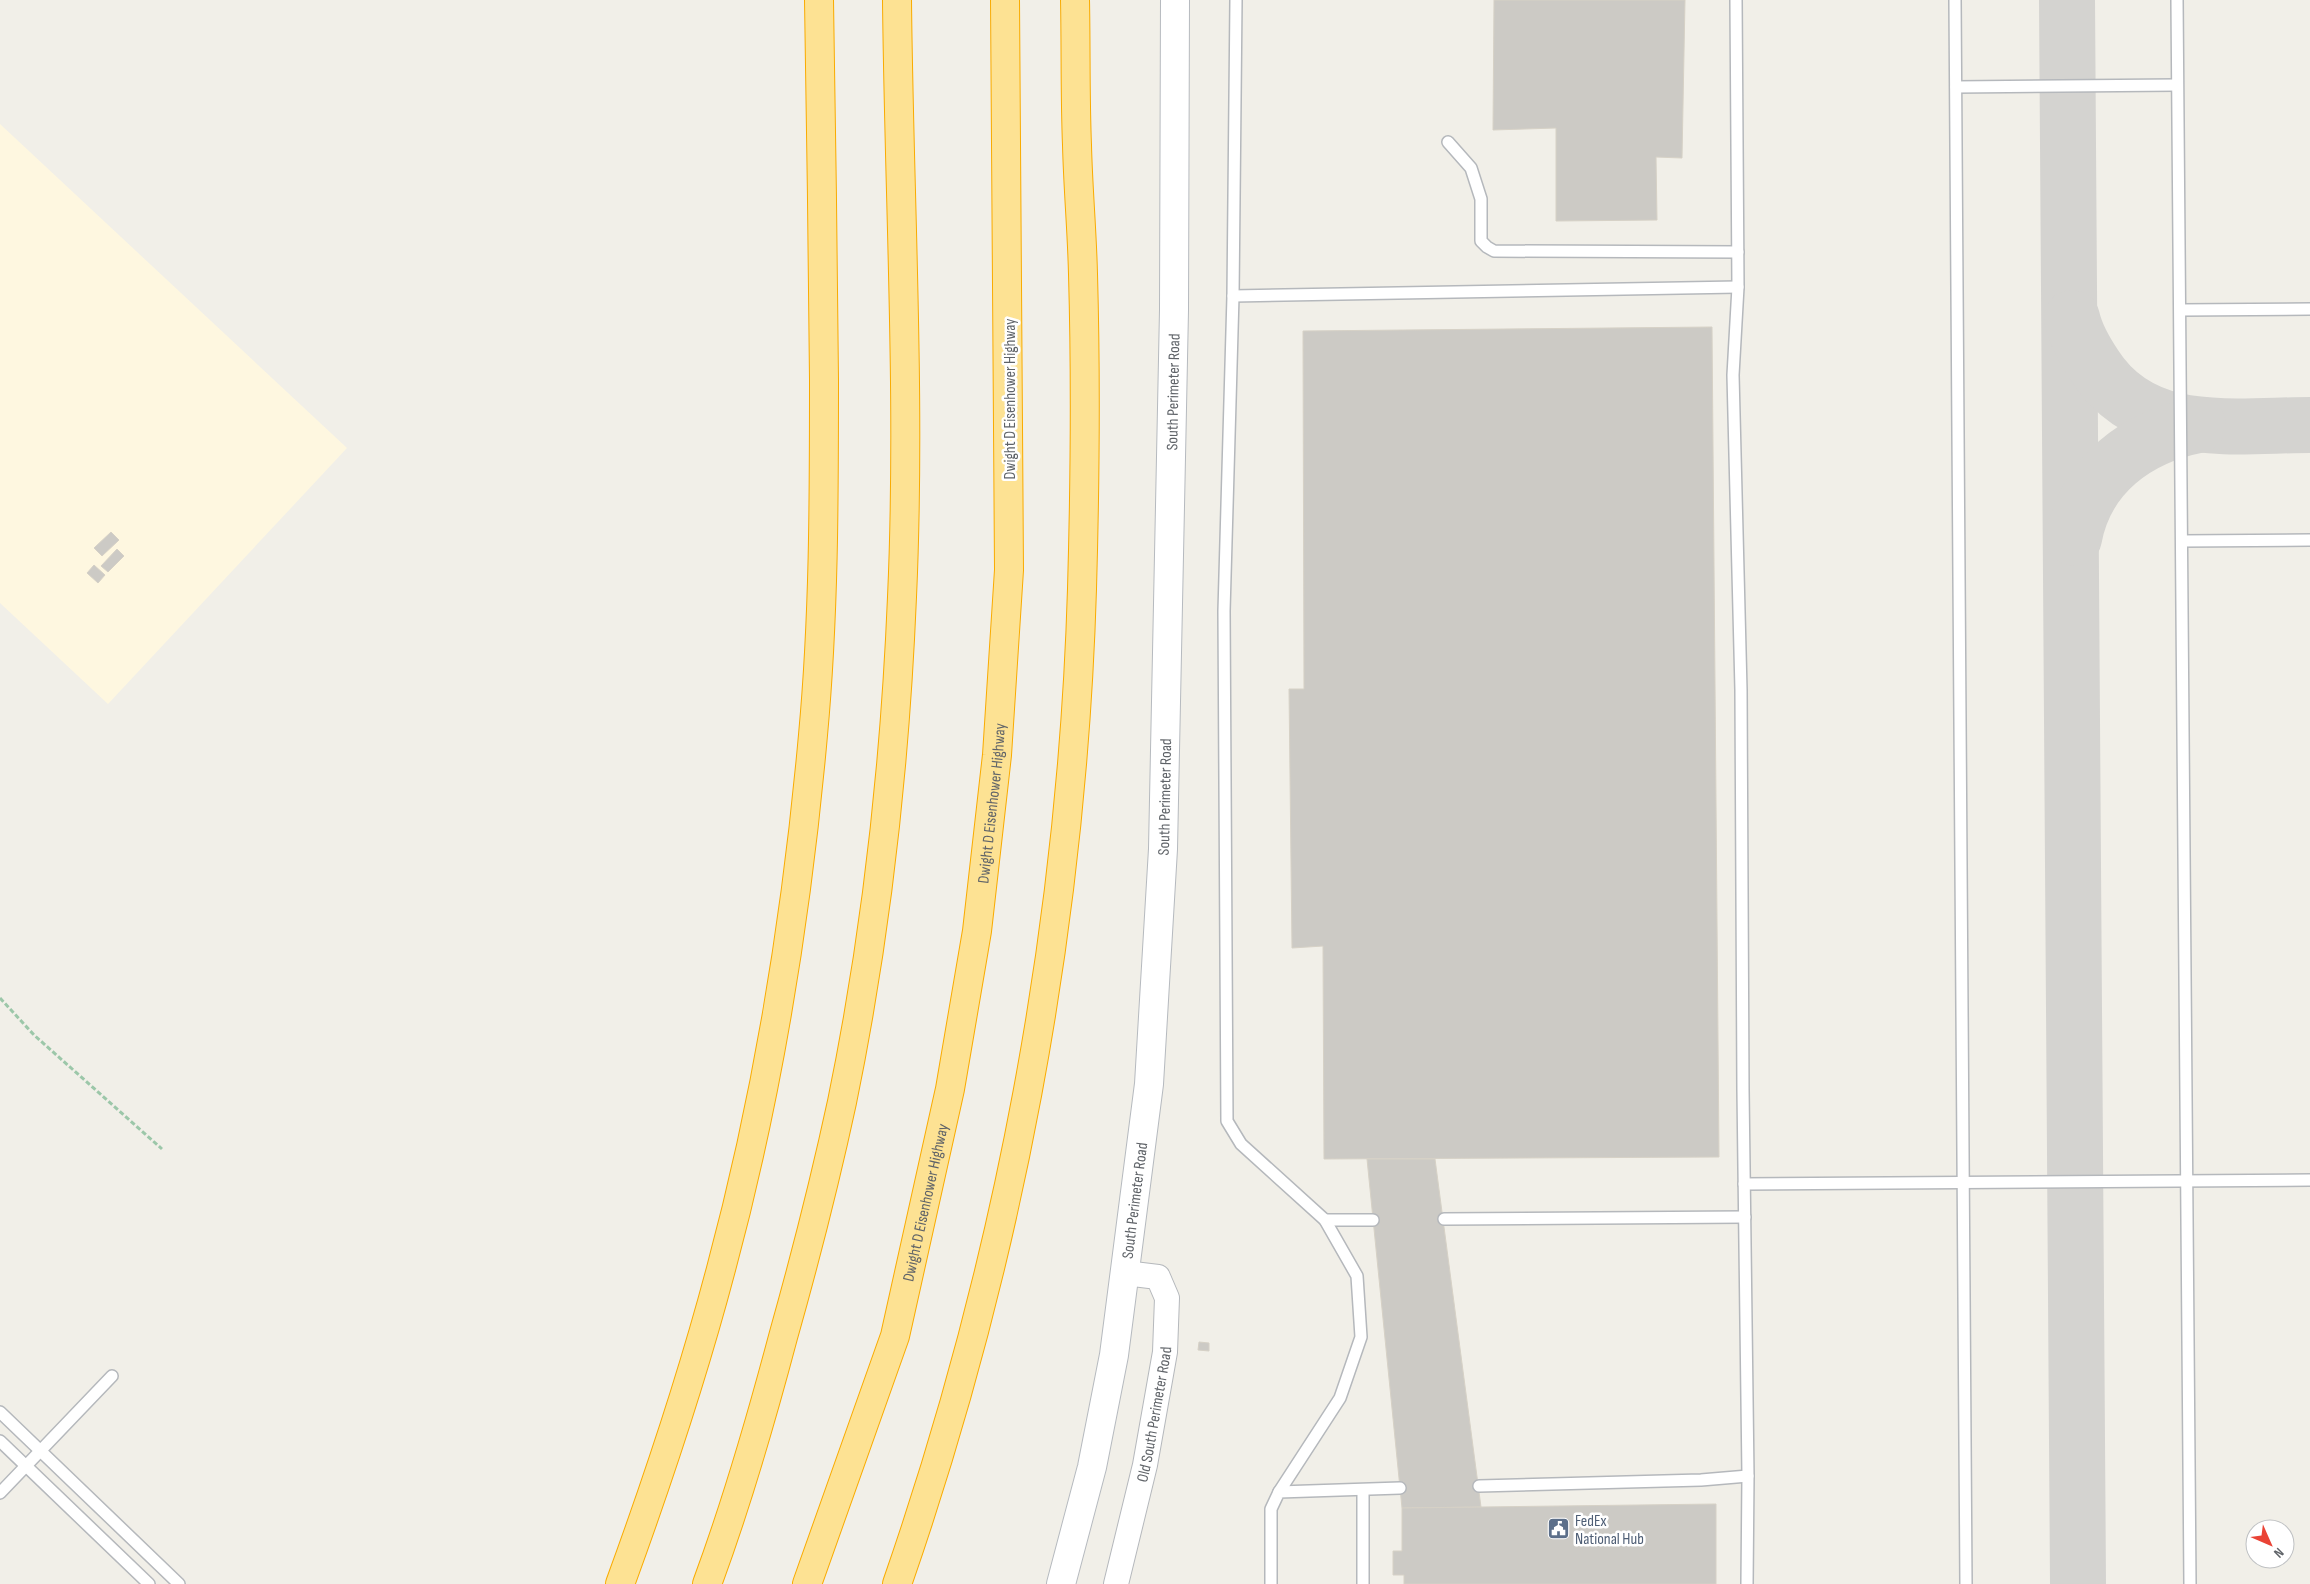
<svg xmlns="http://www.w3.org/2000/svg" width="2310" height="1584" font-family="'Sofia Sans Condensed',sans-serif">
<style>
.commercial{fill:#fef7e0}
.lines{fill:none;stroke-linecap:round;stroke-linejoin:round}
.taxiway{stroke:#d4d3d0;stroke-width:56}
.building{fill:#cccac5;stroke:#d6d1c6}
.lane-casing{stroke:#b5b8bc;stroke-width:14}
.street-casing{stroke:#b5b8bc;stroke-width:26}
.secondary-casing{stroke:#b6babf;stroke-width:30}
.highway-casing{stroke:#f9ab00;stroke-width:30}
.path{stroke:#9cc7a9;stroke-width:3;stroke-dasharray:5 2.5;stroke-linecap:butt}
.lane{stroke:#fff;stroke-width:11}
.street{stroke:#fff;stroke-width:24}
.secondary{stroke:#fff;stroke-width:28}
.highway{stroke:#fde293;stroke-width:28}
.labels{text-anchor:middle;stroke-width:5;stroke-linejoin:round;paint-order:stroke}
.street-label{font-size:16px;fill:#5f6368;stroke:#fff}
.service-label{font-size:16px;fill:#4e5e75;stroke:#fff;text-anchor:start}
</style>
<rect width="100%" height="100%" fill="#f1efe8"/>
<!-- commercial -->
<polygon class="commercial" points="0,124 347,448 108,704 0,603"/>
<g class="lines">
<!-- taxiway -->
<g class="taxiway">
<polyline points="2067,0 2078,1584"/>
<path d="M2072,318C2076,336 2085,351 2095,366C2143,441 2233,425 2310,425"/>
<path d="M2074,538C2086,474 2137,437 2198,425"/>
</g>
</g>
<!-- building -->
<g class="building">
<polygon points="1494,0 1685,0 1682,158 1656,157 1657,220 1556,221 1556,128 1493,130"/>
<polygon points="1712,327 1719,1157 1324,1159 1323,946 1292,948 1289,689 1304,689 1303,331"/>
<polygon points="111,532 119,540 102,556 94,548"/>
<polygon points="117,549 124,556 108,572 101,566"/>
<polygon points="94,565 105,575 98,583 87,573"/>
<polygon points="1367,1159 1435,1159 1481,1507 1402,1508"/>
<polygon points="1199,1342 1209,1343 1209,1351 1198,1350"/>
<polygon points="1716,1504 1716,1584 1404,1584 1404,1575 1393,1575 1393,1551 1402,1551 1402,1508"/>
</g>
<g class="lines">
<defs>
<g id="lane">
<polyline points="1236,0 1233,296 1224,611 1227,1121 1241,1144 1325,1220 1357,1276 1361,1337 1340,1398 1279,1492"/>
<polyline points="1736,0 1738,287 1733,375 1741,690 1743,1090 1748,1476 1747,1584"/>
<polyline points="1955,0 1966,1584"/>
<polyline points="2177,0 2190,1584"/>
<polyline points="1956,87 2177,85"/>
<polyline points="1448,142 1471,168 1481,199 1481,241 1487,247 1494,251 1738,252"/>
<polyline points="1233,296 1738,287"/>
<polyline points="2181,310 2310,309"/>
<polyline points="2182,541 2310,540"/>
<polyline points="1744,1184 2310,1180"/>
<polyline points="1444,1219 1745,1217"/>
<polyline points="1325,1220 1373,1220"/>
<polyline points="0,1412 179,1584"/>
<polyline points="0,1441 149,1584"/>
<polyline points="1479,1486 1701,1480 1748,1476"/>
<polyline points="1363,1490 1363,1584"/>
<polyline points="0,1493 112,1376"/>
<polyline points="1271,1584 1271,1509 1279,1492 1400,1488"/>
</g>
<g id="street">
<path id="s1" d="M1116,1584L1145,1465L1165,1352L1167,1298L1158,1277L1125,1273"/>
</g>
<g id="secondary">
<path id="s2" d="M1061,1584L1092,1467L1114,1355L1149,1084L1163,849L1174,310L1175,0"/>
</g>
<g id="highway">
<path d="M620,1584C658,1480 693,1375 721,1269C768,1095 797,914 813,735C824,617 824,498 824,380C823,253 821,127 819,0"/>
<path d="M707,1584C737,1503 761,1420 783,1337C805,1259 825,1181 842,1102C876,937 895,766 902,597C911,398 899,199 897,0"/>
<path id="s3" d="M807,1584L895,1336L950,1089L977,931L997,755L1009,570L1005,0"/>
<path d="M897,1584C1008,1265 1072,926 1082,589C1085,484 1086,379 1083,274C1082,231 1078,188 1077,145C1075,97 1076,48 1075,0"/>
</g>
</defs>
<!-- lane casing -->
<use href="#lane" class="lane-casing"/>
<!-- street casing -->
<use href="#street" class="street-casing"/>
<!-- secondary casing -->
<use href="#secondary" class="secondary-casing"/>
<!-- highway casing -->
<use href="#highway" class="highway-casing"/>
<!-- path -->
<polyline class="path" points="0,998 34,1035 162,1149"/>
<!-- lane -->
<use href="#lane" class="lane"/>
<!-- street -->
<use href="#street" class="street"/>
<!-- secondary -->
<use href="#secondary" class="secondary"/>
<!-- highway -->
<use href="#highway" class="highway"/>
</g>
<!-- icons -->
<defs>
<symbol id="civic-square" viewBox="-11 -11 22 22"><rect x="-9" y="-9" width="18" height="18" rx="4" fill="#5c6f8a" stroke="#fff"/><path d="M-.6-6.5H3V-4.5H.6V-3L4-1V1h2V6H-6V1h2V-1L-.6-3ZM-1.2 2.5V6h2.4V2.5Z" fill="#fff"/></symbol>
</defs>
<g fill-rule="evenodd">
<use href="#civic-square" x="1546" y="1516" width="25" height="25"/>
</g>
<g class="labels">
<!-- street labels -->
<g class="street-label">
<text dy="6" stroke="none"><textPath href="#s2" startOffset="1201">South Perimeter Road</textPath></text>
<text transform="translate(1009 399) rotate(-90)" y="6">Dwight D Eisenhower Highway</text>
<text dy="6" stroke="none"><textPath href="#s2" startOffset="796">South Perimeter Road</textPath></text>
<text dy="6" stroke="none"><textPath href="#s3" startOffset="805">Dwight D Eisenhower Highway</textPath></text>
<text dy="6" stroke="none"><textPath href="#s2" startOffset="391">South Perimeter Road</textPath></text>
<text dy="6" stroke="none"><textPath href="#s3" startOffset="400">Dwight D Eisenhower Highway</textPath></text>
<text dy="6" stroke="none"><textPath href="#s1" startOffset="174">Old South Perimeter Road</textPath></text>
</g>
<!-- service labels -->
<g class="service-label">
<text x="1575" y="1526">FedEx<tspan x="1575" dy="18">National Hub</tspan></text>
</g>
</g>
<!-- north arrow -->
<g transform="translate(2270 1544) rotate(135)"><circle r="24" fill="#ffffff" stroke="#bfc1c3"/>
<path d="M0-4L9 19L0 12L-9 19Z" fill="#ea4335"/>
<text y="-8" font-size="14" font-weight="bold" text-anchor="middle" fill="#5f6368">N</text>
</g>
</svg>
